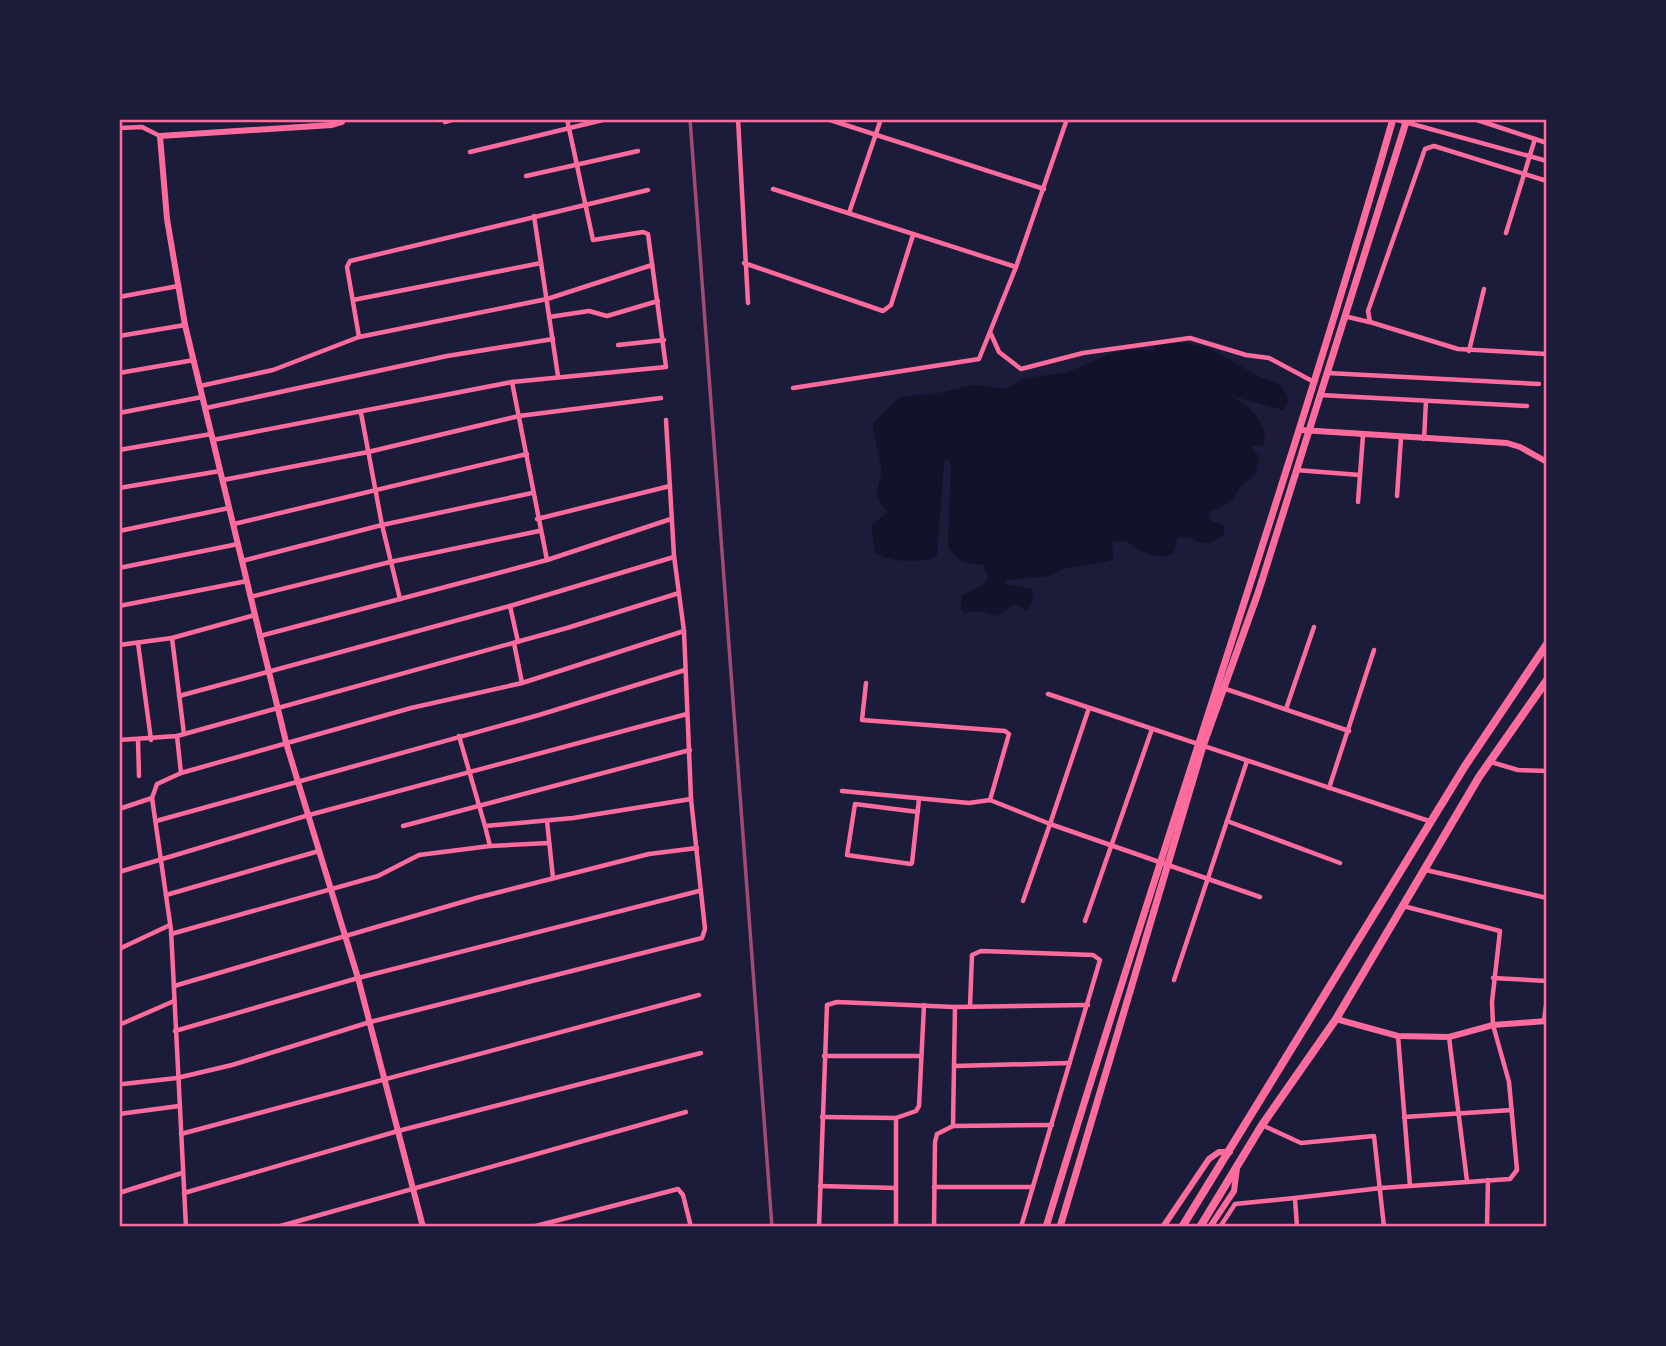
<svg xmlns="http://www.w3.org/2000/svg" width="1666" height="1346" font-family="'Nunito Sans',sans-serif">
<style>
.water{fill:#12122b}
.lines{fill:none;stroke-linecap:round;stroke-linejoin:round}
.minor{stroke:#ff6b9d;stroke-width:4.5}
.tertiary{stroke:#ff6b9d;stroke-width:6}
.secondary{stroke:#ff6b9d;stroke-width:7}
.primary{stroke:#ff6b9d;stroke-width:8}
.rail{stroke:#a44b75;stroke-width:3.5}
.neatline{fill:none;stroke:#ff6b9d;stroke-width:2.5}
</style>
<rect width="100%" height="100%" fill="#1b1b3a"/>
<!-- water -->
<path class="water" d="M1167,340L1207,347L1258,376L1281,385L1287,395L1288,404L1283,410L1228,395C1247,404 1264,417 1265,441L1263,445L1251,446L1259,457L1255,475L1240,487L1231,502L1209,512L1211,521L1225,525L1224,534C1203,552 1200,538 1181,537L1177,539L1174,553C1158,562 1138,552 1126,540L1112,542L1113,559L1110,561L1063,569L1050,576L1007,580L1006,584L1033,589L1032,603L1027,610L1014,604L997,616L980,611L964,613L961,610V596L983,585L988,579L984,565L962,562L948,548L951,464L948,459L944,463L937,555C926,565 886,562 875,552L871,525L888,512C885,507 880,504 878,499C875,488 883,477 881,466C880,458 872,428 873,423L899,397L934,394L974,385L1006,389L1022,379L1067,372L1116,352L1139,349L1153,352L1155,346Z"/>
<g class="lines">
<!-- minor -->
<g class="minor">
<polyline points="738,119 748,303"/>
<polyline points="827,119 1044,189"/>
<polyline points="1394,119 1547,161"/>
<polyline points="1474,119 1547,143"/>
<polyline points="445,122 455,119"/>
<polyline points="119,128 142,127 160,136"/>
<polyline points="470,152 607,119"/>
<polyline points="526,176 638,151"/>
<polyline points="1547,181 1434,146 1425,149 1368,311 1370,322 1458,349 1547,354"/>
<polyline points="773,189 1016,267"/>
<polyline points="849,213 881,119"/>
<polyline points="534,216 558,376"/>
<polyline points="1506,233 1535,139"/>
<polyline points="744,263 883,311 891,305 913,235"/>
<polyline points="119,297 178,286"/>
<polyline points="353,300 541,263"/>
<polyline points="1344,316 1369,322"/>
<polyline points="549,317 589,311 607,316 658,301"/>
<polyline points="991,334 999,352 1021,369 1083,353 1190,338 1246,355 1269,358 1314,382"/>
<polyline points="119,336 185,325"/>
<polyline points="359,337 347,267 350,261 648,190"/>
<polyline points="618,345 664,340"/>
<polyline points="1469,351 1484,289"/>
<polyline points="119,373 194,360"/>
<polyline points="1327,373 1539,384"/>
<polyline points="200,386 273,370 359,337 547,299 652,265"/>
<polyline points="793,388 979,359 1016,267 1067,119"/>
<polyline points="1320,395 1527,406"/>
<polyline points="206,408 447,356 553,339"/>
<polyline points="119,413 202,397"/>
<polyline points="361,413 382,525 400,599"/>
<polyline points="1424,439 1426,401"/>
<polyline points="213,440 512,382 666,367 648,234 643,232 593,240 567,119"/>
<polyline points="119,450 211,434"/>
<polyline points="1296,470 1360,475"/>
<polyline points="223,480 368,452 519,416 661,398"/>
<polyline points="119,488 220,471"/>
<polyline points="1397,496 1401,438"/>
<polyline points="1358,502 1363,435"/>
<polyline points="537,519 670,486"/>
<polyline points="234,524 527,454"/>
<polyline points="119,531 229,508"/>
<polyline points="547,560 671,519"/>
<polyline points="242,561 382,525 532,493"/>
<polyline points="119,568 238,544"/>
<polyline points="250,597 390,562 539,531"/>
<polyline points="119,606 247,581"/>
<polyline points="510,606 518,642"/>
<polyline points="260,636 547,560 512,382"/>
<polyline points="172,638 184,734"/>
<polyline points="138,643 151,740"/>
<polyline points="514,643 522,683"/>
<polyline points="119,645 172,638 255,615"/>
<polyline points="866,683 862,720 1005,731 1009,734 990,800"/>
<polyline points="1223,688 1349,731"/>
<polyline points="1048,694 1432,822"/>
<polyline points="179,696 510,606 674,557"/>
<polyline points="1089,708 1050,824 1260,897"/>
<polyline points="1286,709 1314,627"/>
<polyline points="177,736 181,773"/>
<polyline points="459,736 485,826"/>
<polyline points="119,740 177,736 567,628 679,593"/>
<polyline points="138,740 139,776"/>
<polyline points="1491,762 1518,770 1547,771"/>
<polyline points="1329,788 1374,650"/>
<polyline points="842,791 969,803 990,800 1050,824 1023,901"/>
<polyline points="119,809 152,798"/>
<polyline points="918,812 855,804 847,855 911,864 912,863 919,799"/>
<polyline points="156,821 539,715 685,670"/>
<polyline points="547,821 553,878"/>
<polyline points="1227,821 1340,863"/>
<polyline points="403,826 690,750"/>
<polyline points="490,846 549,843"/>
<polyline points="1426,870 1547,898"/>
<polyline points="119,872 309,815 687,714"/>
<polyline points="166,895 319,851"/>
<polyline points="1085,921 1152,729"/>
<polyline points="171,934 378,876 419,855 490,846 485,826 573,818 691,799"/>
<polyline points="119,949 170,925"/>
<polyline points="1493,978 1547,981"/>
<polyline points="1174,980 1247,761"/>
<polyline points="174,986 476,898 649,854 697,848"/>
<polyline points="970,1006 972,955 981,951 1093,955 1100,960 1021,1227"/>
<polyline points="1544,1021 1547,998"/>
<polyline points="119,1025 174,1001"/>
<polyline points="175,1031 358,978 699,891"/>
<polyline points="1398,1036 1410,1186"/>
<polyline points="1449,1037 1467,1181"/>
<polyline points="824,1056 921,1056"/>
<polyline points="954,1066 1070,1063"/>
<polyline points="123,1084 177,1078 232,1065 370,1022 702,938 705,929 691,799 684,631 674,556 666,420"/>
<polyline points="119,1114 179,1106"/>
<polyline points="822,1117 896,1118"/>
<polyline points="1404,1117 1512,1110"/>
<polyline points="1262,1125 1301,1143 1374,1136 1384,1227"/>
<polyline points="953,1126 1052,1125"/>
<polyline points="181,1134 699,995"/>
<polyline points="820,1186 896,1188"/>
<polyline points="934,1187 1033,1187"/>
<polyline points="119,1193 182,1173"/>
<polyline points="184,1193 398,1131 701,1053"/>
<polyline points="186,1227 171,930 152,798 157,784 181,773 411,708 522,683 684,631"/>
<polyline points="277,1227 686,1112"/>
<polyline points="532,1227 678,1189 683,1195 691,1227"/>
<polyline points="819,1227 827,1005 837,1002 955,1007 1088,1005"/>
<polyline points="896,1227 896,1118 916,1111 919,1106 924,1005"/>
<polyline points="934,1227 935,1142 937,1134 953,1126 955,1007"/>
<polyline points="1220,1227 1235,1204 1295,1198"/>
<polyline points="1297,1227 1295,1198 1381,1188 1510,1179 1517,1170 1509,1082 1493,1025 1492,1002 1500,931 1403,906"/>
<polyline points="1487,1227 1488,1180"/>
</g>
<!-- tertiary -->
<g class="tertiary">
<polyline points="343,119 342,122 332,125 160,136 167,219 185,325 255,615 287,746 358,978 423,1227"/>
<polyline points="1301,430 1507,443 1520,447 1547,462"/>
<polyline points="1336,1019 1398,1036 1449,1037 1493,1025 1547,1021"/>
<polyline points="1163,1227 1209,1159 1219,1152 1230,1152"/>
<polyline points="1210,1227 1234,1191 1237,1168"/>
</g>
<!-- secondary -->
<g class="secondary">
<path d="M1046,1227C1158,856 1286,491 1393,119"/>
<polyline points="1060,1227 1203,746 1258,593 1407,119"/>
</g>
<!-- primary -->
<g class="primary">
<polyline points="1182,1227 1465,766 1547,644"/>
<polyline points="1200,1227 1262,1125 1336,1019 1479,777 1547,680"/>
</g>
<!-- rail -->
<polyline class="rail" points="690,119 772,1227"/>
</g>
<!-- border -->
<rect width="1666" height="1346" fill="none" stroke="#1b1b3a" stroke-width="242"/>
<rect x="121" y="121" width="1424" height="1104" class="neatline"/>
</svg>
